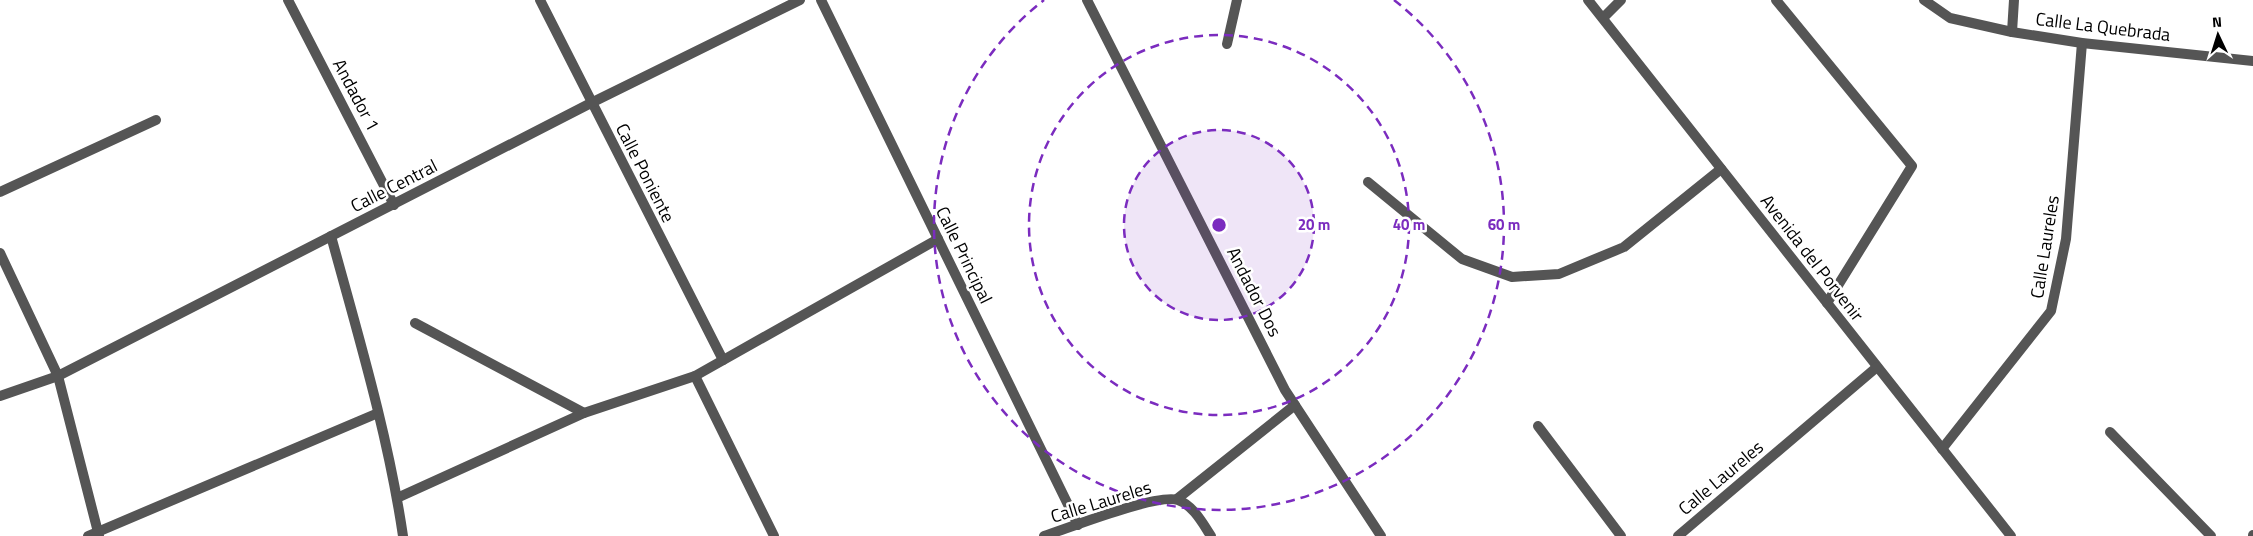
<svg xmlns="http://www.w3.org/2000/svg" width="2253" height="536" font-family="'Titillium Web',sans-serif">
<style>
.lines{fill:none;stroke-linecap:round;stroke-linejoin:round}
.street{stroke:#555;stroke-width:10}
.ring{fill:none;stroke:#7b2cbf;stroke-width:2.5;stroke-dasharray:9 6}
.labels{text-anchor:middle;stroke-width:5;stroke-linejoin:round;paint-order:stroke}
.street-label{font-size:18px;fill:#000;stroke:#fff}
.centre{fill:#7b2cbf;stroke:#fff;stroke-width:2.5}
.ring-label{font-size:15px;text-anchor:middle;font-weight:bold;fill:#7b2cbf;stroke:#fff;stroke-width:5;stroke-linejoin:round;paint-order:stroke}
</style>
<rect width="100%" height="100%" fill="#fff"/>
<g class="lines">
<!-- street -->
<g class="street">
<polyline points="288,0 394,205"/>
<polyline points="540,0 723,360"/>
<polyline points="821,0 1078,525"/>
<polyline points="1087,0 1285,390 1381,536"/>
<polyline points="1588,0 2011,536"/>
<polyline points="1776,0 1912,166 1827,303"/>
<polyline points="1924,0 1950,18 2012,32 2082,43 2253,61"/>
<polyline points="1603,18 1621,0"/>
<polyline points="2012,32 2014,0"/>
<polyline points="1227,44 1237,0"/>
<polyline points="1368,182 1462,259 1512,277 1559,274 1624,247 1721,169"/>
<polyline points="0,192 156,120"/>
<path d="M331,236C358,335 388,434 403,536"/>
<polyline points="0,253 58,376 99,536"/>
<polyline points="415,323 584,413"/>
<polyline points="695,376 774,536"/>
<polyline points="0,396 58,376 591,103 800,0"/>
<polyline points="1538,426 1621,536"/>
<polyline points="2110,432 2211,536"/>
<polyline points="1942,449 2051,311 2066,239 2082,43"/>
<polyline points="397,498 584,413 695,376 938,239"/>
<polyline points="1177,499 1295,405"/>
<polyline points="88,536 378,413"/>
<path d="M1044,536C1069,528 1157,493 1178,500C1193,505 1203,524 1211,536"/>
<polyline points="1678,536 1877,367"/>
<polyline points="2253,536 2253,535"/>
</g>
</g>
<!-- distance rings -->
<circle cx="1219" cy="225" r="95" fill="#7b2cbf" fill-opacity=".12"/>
<g class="ring">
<circle cx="1219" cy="225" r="95"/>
<circle cx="1219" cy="225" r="190"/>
<path d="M1394 0A285 285 0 1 1 1044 0"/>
</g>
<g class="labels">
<!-- street labels -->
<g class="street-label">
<text transform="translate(2103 27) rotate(7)" y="6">Calle La Quebrada</text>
<text transform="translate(356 95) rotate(62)" y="6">Andador 1</text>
<text transform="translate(645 173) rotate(63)" y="6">Calle Poniente</text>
<text transform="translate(394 186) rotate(-27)" y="6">Calle Central</text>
<text transform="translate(2045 247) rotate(-81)" y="6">Calle Laureles</text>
<text transform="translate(964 255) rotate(64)" y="6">Calle Principal</text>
<text transform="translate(1812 258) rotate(52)" y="6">Avenida del Porvenir</text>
<text transform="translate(1254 292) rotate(63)" y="6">Andador Dos</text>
<text transform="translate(1721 478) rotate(-40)" y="6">Calle Laureles</text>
<text transform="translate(1101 502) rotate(-17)" y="6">Calle Laureles</text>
</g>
</g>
<circle cx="1219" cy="225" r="8" class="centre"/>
<g class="ring-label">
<text x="1314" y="230">20 m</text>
<text x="1409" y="230">40 m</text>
<text x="1504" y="230">60 m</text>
</g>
<!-- north arrow -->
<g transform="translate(2218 35) rotate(356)" stroke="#ffffff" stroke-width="4" paint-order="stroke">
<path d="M0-4L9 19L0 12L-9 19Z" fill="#000000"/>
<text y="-8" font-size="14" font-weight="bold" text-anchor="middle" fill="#000000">N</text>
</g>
</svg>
